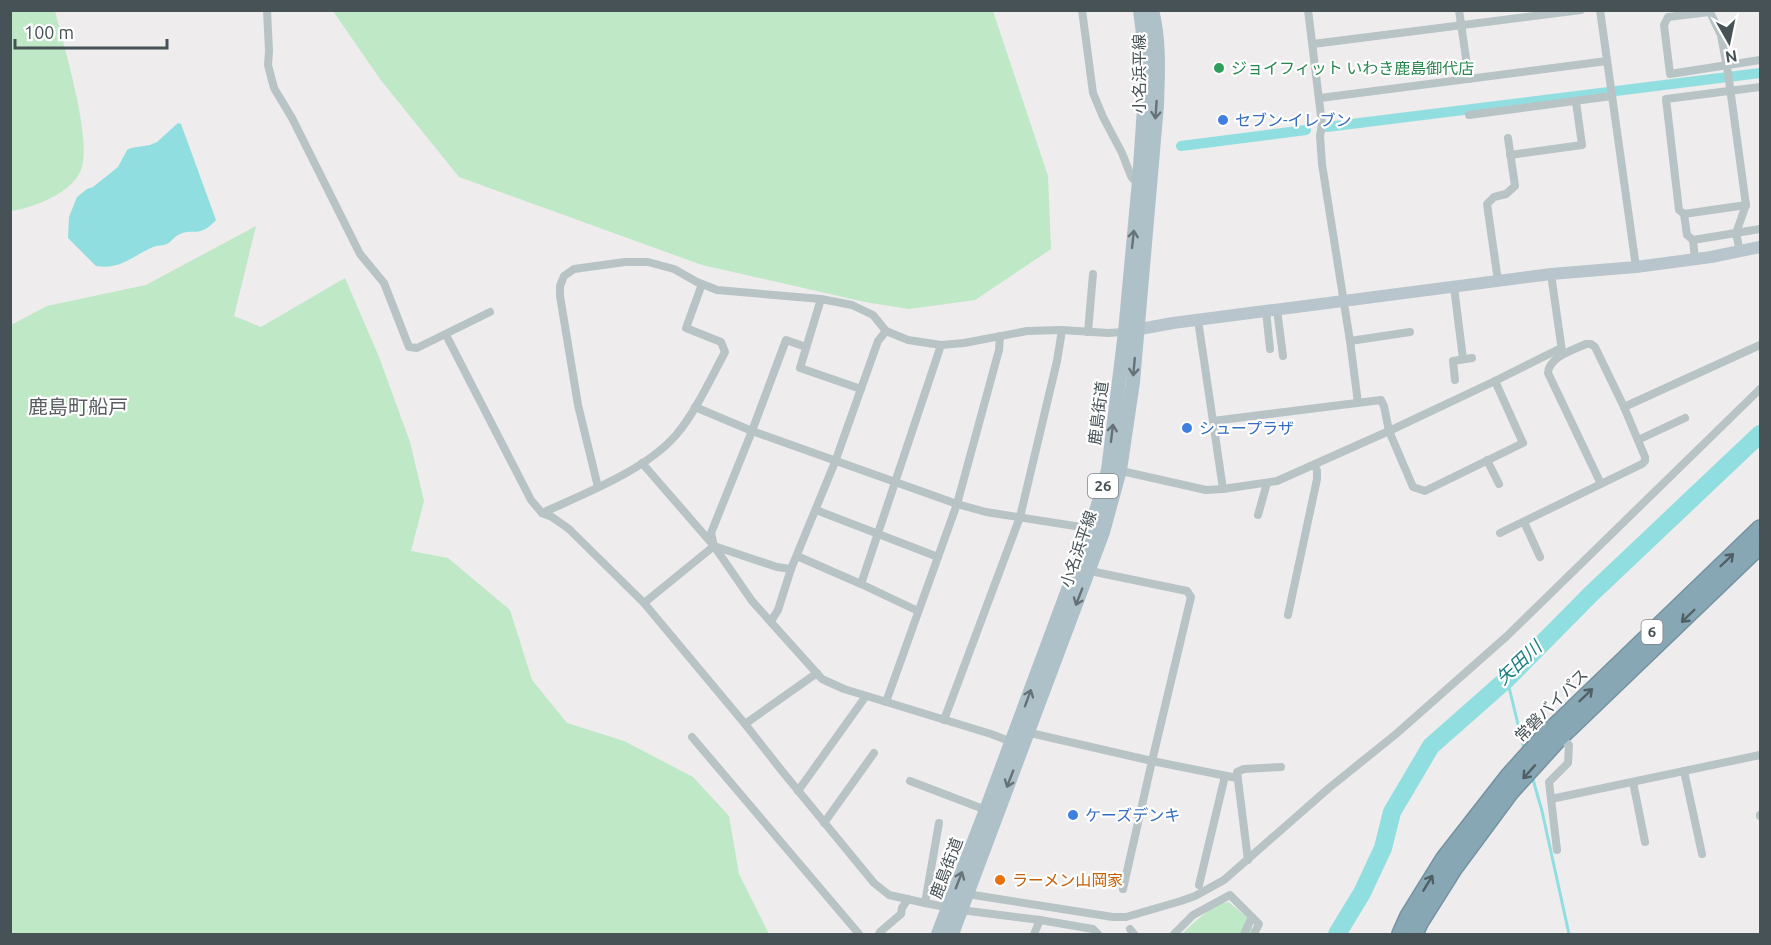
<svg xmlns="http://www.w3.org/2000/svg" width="1771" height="945" font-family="Ubuntu,'Noto Sans JP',sans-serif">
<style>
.green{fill:#bee8c6}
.water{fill:#90dee0}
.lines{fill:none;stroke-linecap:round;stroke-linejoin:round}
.stream{stroke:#90dee0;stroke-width:3}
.canal{stroke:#90dee0;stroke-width:10}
.river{stroke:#90dee0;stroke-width:18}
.highway-casing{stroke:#7492a1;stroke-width:18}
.street{stroke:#b8c3c6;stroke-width:8}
.secondary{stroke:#b9c5cc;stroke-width:12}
.primary{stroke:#aec0c8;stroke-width:14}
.highway{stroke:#88a7b5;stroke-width:15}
.oneway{stroke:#657378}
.oneway2{stroke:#505f64}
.leisure-dot{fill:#2e9e5b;stroke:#fff;stroke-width:2}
.shop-dot{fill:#3f7fe0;stroke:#fff;stroke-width:2}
.food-dot{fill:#e8710a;stroke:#fff;stroke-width:2}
.labels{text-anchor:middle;stroke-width:4.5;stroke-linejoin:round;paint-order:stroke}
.shield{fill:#fff;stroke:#7e8689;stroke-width:1.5}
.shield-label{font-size:15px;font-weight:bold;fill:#465256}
.leisure-label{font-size:16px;fill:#27864d;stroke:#fff;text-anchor:start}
.street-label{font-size:16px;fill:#465256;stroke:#fff}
.shop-label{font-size:16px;fill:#366cbe;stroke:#fff;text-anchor:start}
.food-label{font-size:16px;fill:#c56008;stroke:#fff;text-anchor:start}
.water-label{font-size:18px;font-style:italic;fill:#1a7e80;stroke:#fff}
.quarter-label{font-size:20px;fill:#595d60;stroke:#fff}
</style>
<rect width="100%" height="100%" fill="#eeecec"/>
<!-- green -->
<g class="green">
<path d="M10,11H55C63,44 93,140 81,170C72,193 33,208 11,211Z"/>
<polygon points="333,11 993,11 1048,176 1051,249 975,300 909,309 865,302 702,265 459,177 380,79"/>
<polygon points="256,226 234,316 261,327 345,278 379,357 410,442 424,501 411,551 448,558 510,610 532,680 567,723 624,741 693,777 729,816 739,874 769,934 11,934 11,325 47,306 146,285"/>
<path d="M1229,902C1238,911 1257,921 1251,934H1182C1195,922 1211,905 1229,902Z"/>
</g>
<!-- water -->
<path class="water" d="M178,123L181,124L216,220C199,239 193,227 178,235C174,237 171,242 167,244C163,246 157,245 153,247C132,256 121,270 96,266L68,238L69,217L77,197L87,189L93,187L118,167L127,150L131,148L150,145L157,142Z"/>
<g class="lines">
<!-- stream -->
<g class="stream">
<polyline points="1507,679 1524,749"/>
<polyline points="1532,776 1542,811 1569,934"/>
</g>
<!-- canal -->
<g class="canal">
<polyline points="1327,127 1760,73"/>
<polyline points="1181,146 1306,130"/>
</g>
<!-- river -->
<polyline class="river" points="1337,934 1362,893 1383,848 1392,812 1431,746 1507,679 1591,594 1760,434"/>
<defs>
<g id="highway">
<polyline points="1400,934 1408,916 1444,858 1508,776 1544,736 1760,528"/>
<polyline points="1415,934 1420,923 1454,869 1511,792 1560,738 1760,546"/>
</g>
</defs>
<!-- highway casing -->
<use href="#highway" class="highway-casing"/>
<!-- street -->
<g class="street">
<polyline points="267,10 269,51 268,65 274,88 292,118 360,254 384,283 409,347 417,348 490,312"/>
<polyline points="1082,10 1093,93 1103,117 1122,153 1131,176 1133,179 1139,181"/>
<polyline points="1308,10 1322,124 1320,136 1322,164 1350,341 1358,403"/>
<polyline points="1459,10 1469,79"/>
<polyline points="1600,10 1636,267"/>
<polyline points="1709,10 1721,35 1728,73 1746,205 1736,233 1740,252"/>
<polyline points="1709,12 1668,17 1664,25 1670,74 1760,60"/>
<polyline points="1313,44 1581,10"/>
<polyline points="1320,98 1607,61"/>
<polyline points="1469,115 1612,96"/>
<polyline points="1510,155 1582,145 1576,102"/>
<polyline points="1746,205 1684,214 1679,210 1666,99 1760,87"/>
<polyline points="1684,214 1687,235 1693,240 1695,259"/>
<polyline points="1693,240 1760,229"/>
<polyline points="1551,274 1562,351"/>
<polyline points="1498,281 1487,204 1494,197 1506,194 1515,186 1508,138"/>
<polyline points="1454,287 1463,359"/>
<polyline points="821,299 800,368 861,389"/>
<polyline points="1277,310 1283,356"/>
<polyline points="1266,311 1270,349"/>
<polyline points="1198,320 1223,489"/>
<polyline points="1088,332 1093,274"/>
<polyline points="446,335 531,500 542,513 552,517 569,529 644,603 745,724 782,771 874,883 889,895 925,903 961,910 1040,920 1093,929 1098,934"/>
<polyline points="1350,341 1410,332"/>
<polyline points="1455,380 1453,361 1472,358"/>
<polyline points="695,407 752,431 957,504 986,512 1094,529"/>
<polyline points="1624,407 1760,345"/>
<polyline points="1213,421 1381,400 1384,406 1389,431 1413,487 1425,491 1523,443 1495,381"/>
<polyline points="1638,440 1685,418"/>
<polyline points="1487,460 1499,484"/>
<polyline points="642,463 714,546 752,601 822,679 844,689 991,734 1012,742"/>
<polyline points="1117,470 1206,490 1223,489 1277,481 1389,431 1495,381 1561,348"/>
<polyline points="598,487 578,405 560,296 560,286 564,276 574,269 625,262 648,262 674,269 697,282 717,290 821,299 852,305 873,315 886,331 908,340 941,345 964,343 1027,331 1062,330 1108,333 1125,332"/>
<polyline points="816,510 938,557"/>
<path d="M542,513C584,494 646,470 676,435C695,413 711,378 725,352L721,342L686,328L702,284"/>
<polyline points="1258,515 1267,483"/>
<polyline points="1524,522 1540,557"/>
<path d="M1500,533L1642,464L1645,461V457L1624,407L1595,347L1591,344H1586C1573,350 1549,357 1548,373L1601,484"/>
<polyline points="797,556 861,584 918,611"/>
<polyline points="791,569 777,567 714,546 711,533 752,431 786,340 806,347"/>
<polyline points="1095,572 1187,591 1191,597 1152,761 1237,778"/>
<polyline points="861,584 941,345"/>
<polyline points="644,603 714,546"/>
<polyline points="1288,615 1317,479 1317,471 1315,465"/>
<polyline points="771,621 778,610 791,569 835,462 878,341 886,331"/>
<polyline points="886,702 957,504 999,350 1000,336"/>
<polyline points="944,720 1020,517 1057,361 1062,330"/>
<polyline points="745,724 817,673"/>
<polyline points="1026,732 1152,761 1123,889"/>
<polyline points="692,737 859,934"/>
<polyline points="1684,771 1702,854"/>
<polyline points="910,781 986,810"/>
<polyline points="1633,782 1645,842"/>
<polyline points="798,791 866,696"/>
<polyline points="1551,799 1760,755"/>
<polyline points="1760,815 1760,816"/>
<polyline points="824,823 874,753"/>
<polyline points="1557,850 1549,782 1568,763 1569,745 1560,738"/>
<polyline points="1248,860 1237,772 1244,769 1281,767"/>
<polyline points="1199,885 1225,776"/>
<polyline points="967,894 1113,917 1126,917 1181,901 1195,896 1224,880 1329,788 1396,734 1507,636 1760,389"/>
<polyline points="925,903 939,823"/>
<polyline points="1130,929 1134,934"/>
<polyline points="879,934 880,932 901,914 902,908 908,899"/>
<polyline points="1034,934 1040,920"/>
<polyline points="1174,934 1193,915 1230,895 1259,924 1254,934"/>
<polyline points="1244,934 1252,917"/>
</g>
<!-- secondary -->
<polyline class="secondary" points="1129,331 1173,323 1551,274 1636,267 1711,257 1760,247"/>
<!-- primary -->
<g class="primary">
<polyline points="938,934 986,810 1091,528 1108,470 1125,332 1139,181 1147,65 1140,10"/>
<path d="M952,934L1103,532L1120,470L1133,382L1157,105C1158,73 1160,41 1152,10"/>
</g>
<!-- highway -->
<use href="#highway" class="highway"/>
</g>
<!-- one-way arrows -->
<defs><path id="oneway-shaft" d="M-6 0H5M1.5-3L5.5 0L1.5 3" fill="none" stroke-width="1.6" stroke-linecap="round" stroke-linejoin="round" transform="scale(1.5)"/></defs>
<g class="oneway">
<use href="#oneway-shaft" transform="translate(1156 110) rotate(94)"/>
<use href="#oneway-shaft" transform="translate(1133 239) rotate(-84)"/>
<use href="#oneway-shaft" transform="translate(1134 367) rotate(95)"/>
<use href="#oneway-shaft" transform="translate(1112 433) rotate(-83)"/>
<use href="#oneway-shaft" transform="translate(1079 597) rotate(111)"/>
<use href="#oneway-shaft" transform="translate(1028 698) rotate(-70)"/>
<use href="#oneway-shaft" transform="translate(1010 779) rotate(111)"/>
<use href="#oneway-shaft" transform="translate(959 880) rotate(-69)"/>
</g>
<g class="oneway2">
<use href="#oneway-shaft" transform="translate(1727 560) rotate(-44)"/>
<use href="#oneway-shaft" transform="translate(1688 616) rotate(136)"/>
<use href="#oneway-shaft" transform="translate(1586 695) rotate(-44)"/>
<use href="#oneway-shaft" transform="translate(1529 772) rotate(132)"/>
<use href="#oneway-shaft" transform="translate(1428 883) rotate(-59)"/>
</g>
<!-- markers -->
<circle class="leisure-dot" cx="1219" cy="68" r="6"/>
<g class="shop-dot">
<circle cx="1223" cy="120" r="6"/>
<circle cx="1187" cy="428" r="6"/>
<circle cx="1073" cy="815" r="6"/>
</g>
<circle class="food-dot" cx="1000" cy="880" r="6"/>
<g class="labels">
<!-- shield labels -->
<g class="shield">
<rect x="1088" y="474" width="30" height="24" rx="4.5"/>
<rect x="1641.5" y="620" width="21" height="24" rx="4.5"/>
</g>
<g class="shield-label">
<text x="1103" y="491">26</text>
<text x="1652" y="637">6</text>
</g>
<!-- leisure labels -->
<g class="leisure-label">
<text x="1231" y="74">ジョイフィット いわき鹿島御代店</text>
</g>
<!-- street labels -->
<g class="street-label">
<text transform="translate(1139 74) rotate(-90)" y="6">小名浜平線</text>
<text transform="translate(1098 413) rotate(-83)" y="6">鹿島街道</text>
<text transform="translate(1078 549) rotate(-71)" y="6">小名浜平線</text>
<text transform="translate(1551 705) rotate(-45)" y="6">常磐バイパス</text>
<text transform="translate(946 868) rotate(-69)" y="6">鹿島街道</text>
</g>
<!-- shop labels -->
<g class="shop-label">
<text x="1235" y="126">セブン-イレブン</text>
<text x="1199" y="434">シュープラザ</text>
<text x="1085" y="821">ケーズデンキ</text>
</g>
<!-- food labels -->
<g class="food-label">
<text x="1012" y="886">ラーメン山岡家</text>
</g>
<!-- water labels -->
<g class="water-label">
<text transform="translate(1519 663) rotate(-43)" y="6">矢田川</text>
</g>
<!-- quarter labels -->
<g class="quarter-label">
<text x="78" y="414">鹿島町船戸</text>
</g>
</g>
<!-- border -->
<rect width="1771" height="945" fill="none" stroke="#465256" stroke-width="24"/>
<!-- north arrow -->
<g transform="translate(1729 42) rotate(171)" stroke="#ffffff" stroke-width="4.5" paint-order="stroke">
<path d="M0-4.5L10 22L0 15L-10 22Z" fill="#465256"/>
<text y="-9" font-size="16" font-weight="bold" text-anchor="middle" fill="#465256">N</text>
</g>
<!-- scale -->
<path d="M15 39v9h152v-9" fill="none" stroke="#465256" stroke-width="3"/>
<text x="24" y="39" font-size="18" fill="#465256" stroke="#ffffff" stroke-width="4.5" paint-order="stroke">100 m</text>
</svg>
